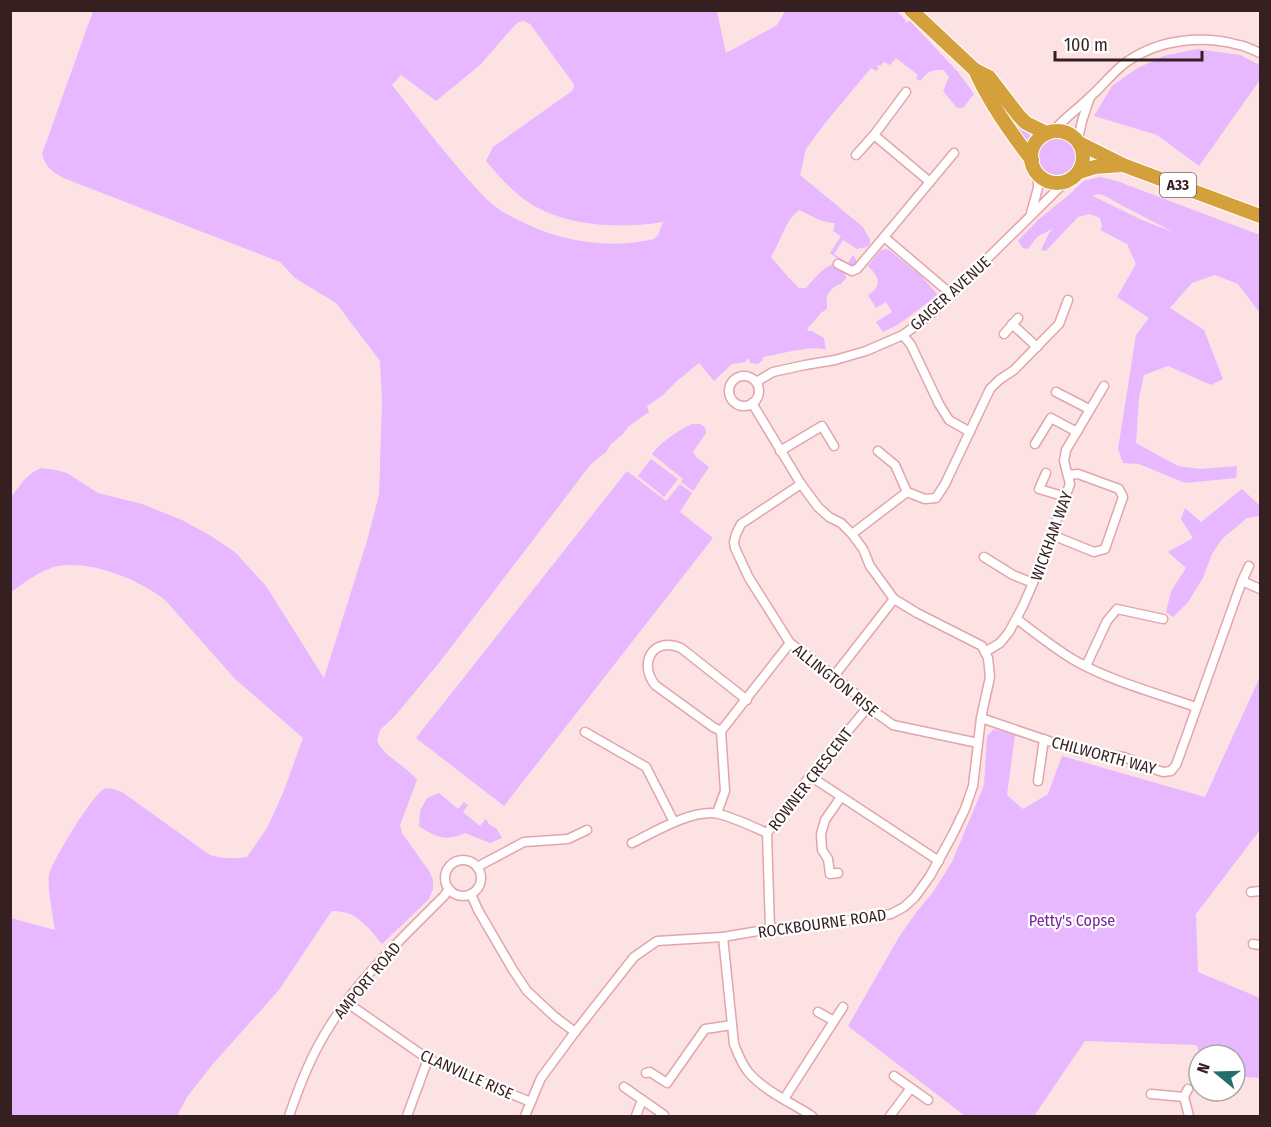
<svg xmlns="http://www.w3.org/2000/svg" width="1271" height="1127" font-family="'Fira Sans Condensed',sans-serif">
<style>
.green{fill:#e7b7ff;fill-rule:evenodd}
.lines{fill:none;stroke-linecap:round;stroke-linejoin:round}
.minor-casing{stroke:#e3a5a9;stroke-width:11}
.trunk-casing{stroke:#fff;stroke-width:16}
.minor{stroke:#fff;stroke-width:8}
.trunk{stroke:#d4a03c;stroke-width:14}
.labels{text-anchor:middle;stroke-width:4.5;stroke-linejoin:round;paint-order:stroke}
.shield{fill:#fff;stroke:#726264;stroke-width:1.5}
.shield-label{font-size:15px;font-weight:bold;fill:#361f21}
.street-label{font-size:16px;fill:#361f21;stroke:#fff}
.park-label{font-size:16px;fill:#79229c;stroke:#fff}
</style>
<rect width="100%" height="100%" fill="#fde2e4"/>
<!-- green -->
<g class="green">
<path d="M93,11H717L726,53L777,25L785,11H897L906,21L904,23L910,21L958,72L974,94L963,108H957L943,91L949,77L943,70C930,70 929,71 920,81L916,78L918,75L896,58L890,65L884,62L880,66L878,65L877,67L879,68L876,71L871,68L826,122L806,149L800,175L863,227L870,240V244L867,247L857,249L843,240L834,254L848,263L853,255L856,259V263L851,267L846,265L830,253L841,236L833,231L835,223C822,223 811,215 799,210C784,222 781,241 771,257L788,277L799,288H806C815,278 821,269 833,264L845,273L846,278L841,284C834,285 829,292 826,298L827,299V309L822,312L807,329L809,331H812L824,338L826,350C814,344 777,355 763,357L762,361L757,364L750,363L748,358L746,360V362L732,364L714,381L699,363L677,381L662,396L647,406L649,412L629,426L622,435L611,444L606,452L591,464L439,663L394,717L380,730L377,741C384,757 406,765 417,780L400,825L402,833L429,871L433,880V889L429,899L382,944C368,927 356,910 332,911L329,915L279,990L212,1065L187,1097L177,1116H11V918L55,930C53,917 47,886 49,875C52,861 93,794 104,789C110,787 116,790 122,792L210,855C223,859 234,859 247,857L267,828L283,793L303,738L235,679L166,601C140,579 84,557 51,568C36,573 23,584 11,592V497L24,480L33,472L41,468L56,470L67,473L98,493L142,504L182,520L211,536L235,552L266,586L324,678L367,541L379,495L382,401L380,361L336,303L295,278L280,262L66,179C53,173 46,168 42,154ZM524,21L530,24L573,83L574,87L572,91L493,147L486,161C498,175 510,189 525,200C563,227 619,229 663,222L658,235L654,239C607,250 558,241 516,219C511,216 505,214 500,210C483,198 469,180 455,164C433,138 413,112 392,85L401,75L436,101L480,65L514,26L519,22Z"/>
<polygon points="1197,49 1240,55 1260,65 1260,80 1199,166 1157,135 1094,116 1112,86 1136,69 1163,56"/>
<polygon points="1008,109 1018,124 1031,134 1026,144 1003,112"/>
<circle cx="1057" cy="156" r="19"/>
<path d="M1100,177L1117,181L1260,235V313L1238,284L1215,275L1192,283L1170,308L1204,330L1223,379L1211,385L1168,366L1144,375L1139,398L1136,443L1178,466L1201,469L1237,466L1236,478L1185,483L1139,464L1123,463L1118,449L1136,335L1149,318L1117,297L1136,264L1127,244L1100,230L1102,226L1100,218L1090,214L1078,217L1046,251L1041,250L1048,235L1052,229L1037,237L1028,249L1023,248L1018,241L1038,220L1071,193L1083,181ZM1098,194L1103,195L1123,206L1173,232L1142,220L1093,196Z"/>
<path d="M885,249L889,250L920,275L938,295L899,324L883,332L876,322L892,312L886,302L876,308L868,295C883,286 879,277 868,266L881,250Z"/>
<path d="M692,424H700L705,427L706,433L693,452L696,457L709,467L693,491L681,482L683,479L652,454C662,441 676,432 692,424Z"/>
<polygon points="651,459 678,479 664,497 638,476"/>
<polygon points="627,471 666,501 680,484 692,493 680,512 713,538 504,806 416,738"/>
<polygon points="1242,489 1260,506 1260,516 1247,518 1222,539 1212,554 1203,578 1188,602 1173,617 1166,612 1171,591 1186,568 1168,552 1193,538 1181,519 1185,508 1201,522"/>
<polygon points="1260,677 1260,830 1196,914 1198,972 1260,998 1260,1078 1235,1076 1235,1055 1201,1055 1196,1045 1085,1041 1034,1116 965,1116 848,1026 899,937 915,914 933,892 952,862 984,785 987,736 994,729 1015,735 1007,795 1023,809 1048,794 1062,756 1205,797"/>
<path d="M439,793L458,809L464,802L468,805L463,812L480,826L486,819L489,824L497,829L502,838L490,843L465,833C446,842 435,837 419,826L420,811L427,798Z"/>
</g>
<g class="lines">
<defs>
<g id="minor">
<path d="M1054,130C1066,117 1079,108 1091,96C1104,85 1114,70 1128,61C1160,39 1202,35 1239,45C1246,46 1253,50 1260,53"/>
<polyline points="874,135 930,182"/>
<polyline points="1078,139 1082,121 1090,97"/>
<polyline points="856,155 874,135 906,92"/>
<polyline points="1031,213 1038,188 1038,175"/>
<polyline points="884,237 954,153"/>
<polyline points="838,264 852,271 857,269 884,237 951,294"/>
<polyline points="1012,324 1037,347"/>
<polyline points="1004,334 1018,318"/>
<polyline points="903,335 911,345 939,404 949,420 970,432"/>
<circle cx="744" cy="391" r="15"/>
<polyline points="756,382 773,372 805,365 835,360 866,351 903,335 930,315 1066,181"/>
<polyline points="1056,392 1089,409"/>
<polyline points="1035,444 1051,418 1077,432"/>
<polyline points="780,451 822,426 834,446"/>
<polyline points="878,451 895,465 907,492 925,499 936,498 945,484 990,389 999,380 1014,370 1059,324 1068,300"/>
<polyline points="1046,473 1039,489 1066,497"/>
<polyline points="801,484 741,524 736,534 734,542 735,548 749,578 790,643 834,676 859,697 868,707 893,725 978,743"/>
<polyline points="852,534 907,492"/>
<polyline points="1052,535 1094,552 1105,549 1123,497 1119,489 1078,474 1068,475"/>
<polyline points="984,557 1013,575 1033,583"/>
<polyline points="1242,581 1260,589"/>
<path d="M1017,619C1035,633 1054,648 1074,660C1110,681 1156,693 1196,707"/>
<polyline points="985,652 1000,643 1009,632 1023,606 1033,583 1070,484 1064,461 1066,450 1104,386"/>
<polyline points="1086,666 1107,621 1117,609 1163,619"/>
<polyline points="834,676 894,599"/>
<polyline points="981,718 1081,752 1124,757 1154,769 1163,772 1171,771 1176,765 1179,757 1242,581 1249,566"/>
<path d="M721,731L713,727L655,685C638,663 653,636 681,648L747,700"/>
<polyline points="585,732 646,767 674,822"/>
<polyline points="810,776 939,861"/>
<polyline points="1038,781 1044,739"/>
<polyline points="717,813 725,791 721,731 790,643"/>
<path d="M632,843C654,832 694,808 719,814C735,818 751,826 767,833"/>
<circle cx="463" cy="878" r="18"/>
<polyline points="477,867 524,842 568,839 587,830"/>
<polyline points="838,873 830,874 828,859 822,850 821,834 825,820 841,797"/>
<polyline points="1251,892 1260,891"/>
<polyline points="471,894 478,910 513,970 527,991 555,1017 575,1032"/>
<polyline points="770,929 767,833 810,776 868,707"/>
<path d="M723,937L734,1044C738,1054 742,1065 749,1073C766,1092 792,1103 812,1116"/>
<polyline points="1253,944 1260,945"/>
<polyline points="346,1002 428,1059 461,1074 531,1102"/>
<polyline points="818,1012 834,1021"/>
<polyline points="646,1073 650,1072 667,1083 705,1029 732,1025"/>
<polyline points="624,1087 664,1115"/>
<polyline points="911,1088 928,1100"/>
<polyline points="1188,1089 1184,1097 1189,1116"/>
<polyline points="1151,1094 1184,1097"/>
<polyline points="784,1099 843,1007"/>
<path d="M289,1116C300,1084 312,1053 331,1024C361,976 404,936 444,896L449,889"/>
<polyline points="407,1116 428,1059"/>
<polyline points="525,1116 541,1078 575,1032 634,957 657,941 723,937 770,929 845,921 891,914 904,907 915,897 930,876 953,834 965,809 973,786 981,718 990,677 988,658 982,646 917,613 894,599 870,566 863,549 852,534 841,523 829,517 818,507 801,484 752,403"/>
<polyline points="636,1116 642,1100"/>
<polyline points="890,1116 911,1088 894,1076"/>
</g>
<g id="trunk">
<polyline points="911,10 975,70 989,77 1019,116 1026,123 1046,133"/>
<path d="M975,70C989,102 1010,132 1032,160"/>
<circle cx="1057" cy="157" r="26"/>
<polyline points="1081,144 1123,165 1260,216"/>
<polyline points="1079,172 1095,167 1123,165"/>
</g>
</defs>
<!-- minor casing -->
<use href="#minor" class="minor-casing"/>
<!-- trunk casing -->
<use href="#trunk" class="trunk-casing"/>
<!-- minor -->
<use href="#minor" class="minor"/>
<!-- trunk -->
<use href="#trunk" class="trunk"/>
</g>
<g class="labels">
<!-- shield labels -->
<rect class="shield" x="1160" y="173" width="36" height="24" rx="4.5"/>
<g class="shield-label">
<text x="1178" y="190">A33</text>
</g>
<!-- street labels -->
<g class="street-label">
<text transform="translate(950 293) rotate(-42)" y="6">GAIGER AVENUE</text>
<text transform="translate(1051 536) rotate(-70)" y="6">WICKHAM WAY</text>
<text transform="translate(836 680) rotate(39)" y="6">ALLINGTON RISE</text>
<text transform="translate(1104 755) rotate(15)" y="6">CHILWORTH WAY</text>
<text transform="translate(810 779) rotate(-52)" y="6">ROWNER CRESCENT</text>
<text transform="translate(822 923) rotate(-8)" y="6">ROCKBOURNE ROAD</text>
<text transform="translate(367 980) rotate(-50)" y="6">AMPORT ROAD</text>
<text transform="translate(467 1074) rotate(24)" y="6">CLANVILLE RISE</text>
</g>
<!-- park labels -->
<g class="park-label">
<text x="1072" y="926">Petty's Copse</text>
</g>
</g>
<!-- border -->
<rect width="1271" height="1127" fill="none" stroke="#361f21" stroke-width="24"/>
<!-- north arrow -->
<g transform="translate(1217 1073) rotate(289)"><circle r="28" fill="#ffffff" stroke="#afa5a6" stroke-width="1.5"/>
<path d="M0-4.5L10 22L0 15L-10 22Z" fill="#236f6e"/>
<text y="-9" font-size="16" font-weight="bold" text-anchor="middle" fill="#361f21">N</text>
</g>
<!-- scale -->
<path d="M1055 51v9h147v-9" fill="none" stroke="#361f21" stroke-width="3"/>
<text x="1064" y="51" font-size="18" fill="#361f21" stroke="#ffffff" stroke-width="4.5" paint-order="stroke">100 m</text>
</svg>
